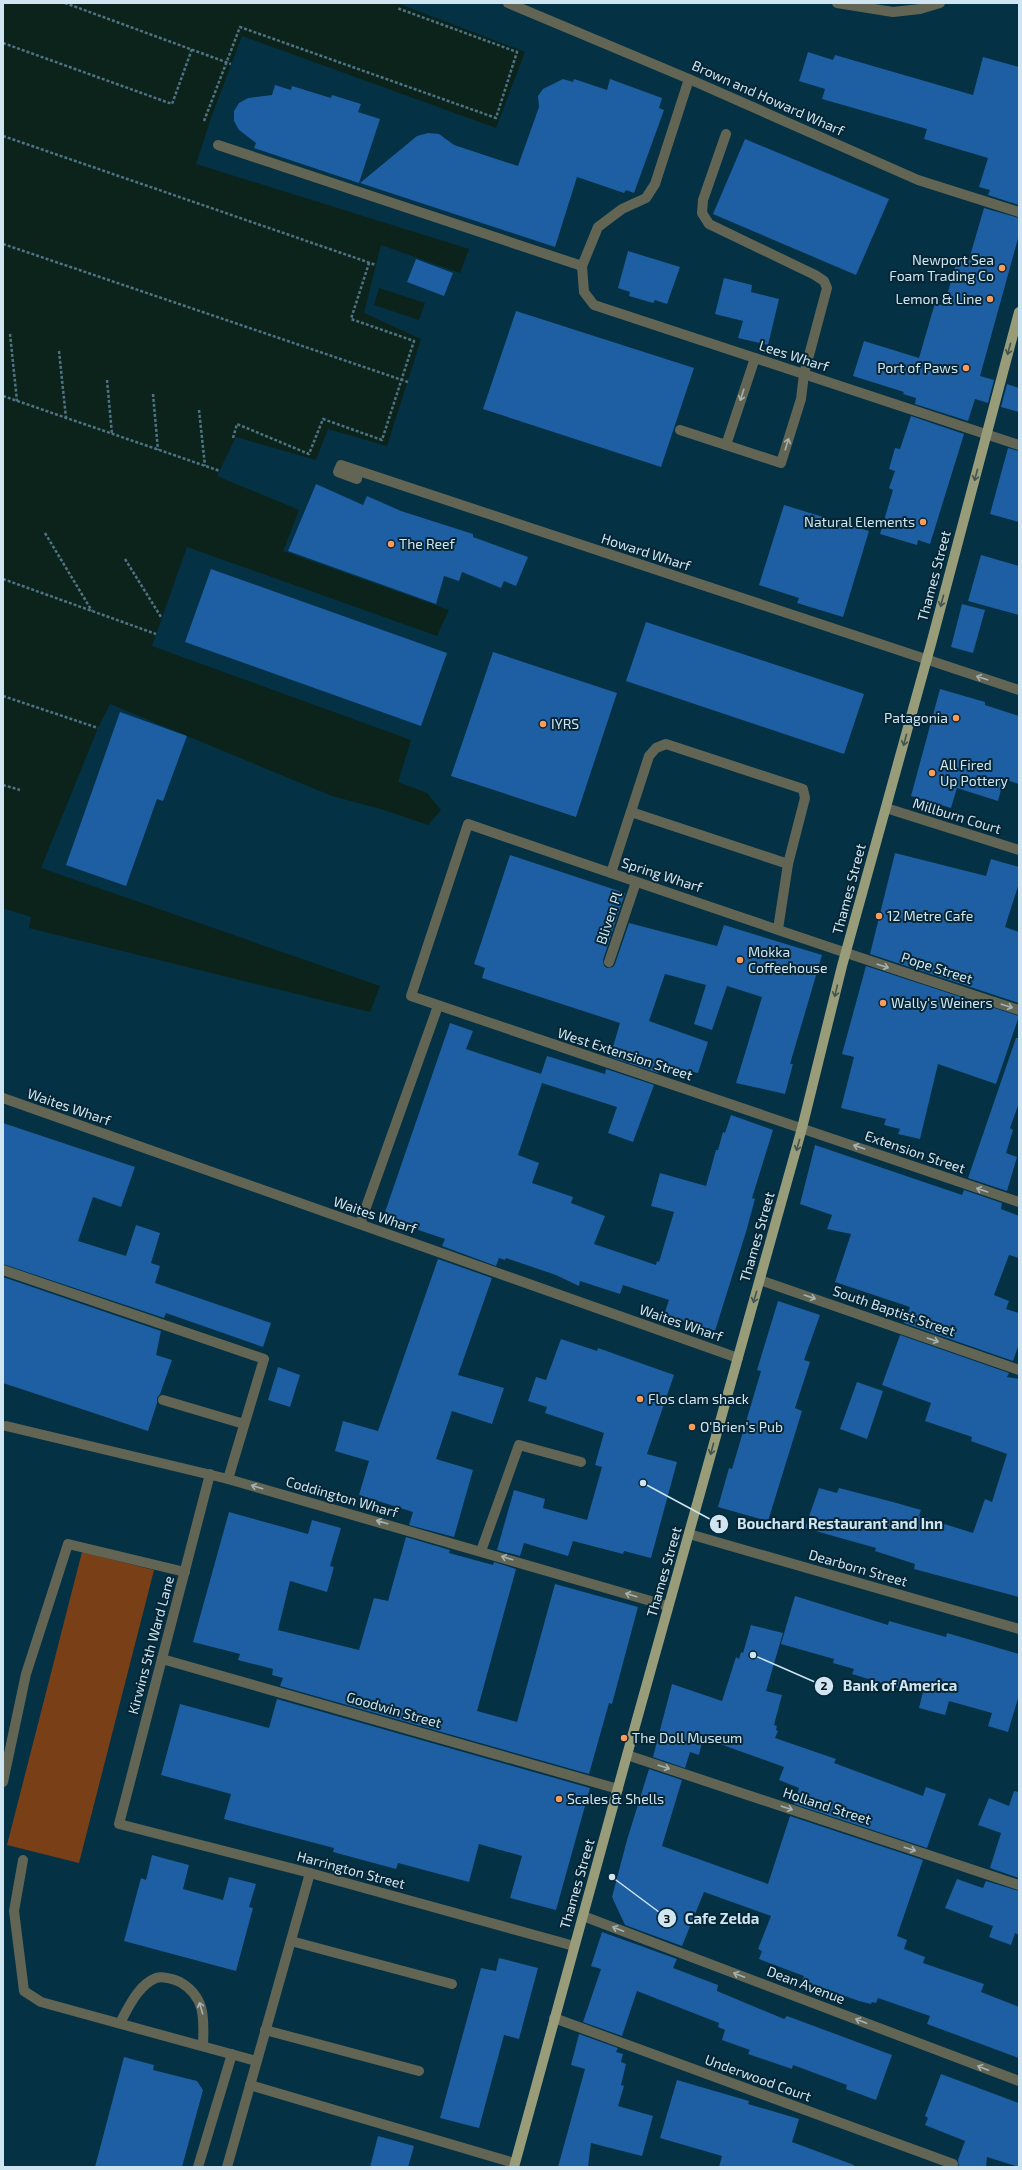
<svg xmlns="http://www.w3.org/2000/svg" width="1022" height="2170" font-family="'Exo 2',sans-serif">
<style>
.green{fill:#794018}
.water{fill:#0c231c}
.building{fill:#1d5fa2}
.lines{fill:none;stroke-linecap:round;stroke-linejoin:round}
.path{stroke:#4e7383;stroke-width:2.5;stroke-dasharray:3 2;stroke-linecap:butt}
.minor{stroke:#636554;stroke-width:10}
.major{stroke:#999c79;stroke-width:10}
.oneway{stroke:#415550}
.oneway2{stroke:#a4b2b2}
.poi-dot{fill:#ff9b5a;stroke:#062635;stroke-width:1.5}
.labels{text-anchor:middle;stroke-width:4;stroke-linejoin:round;paint-order:stroke}
.street-label{font-size:14px;fill:#cfe5f1;stroke:#062635}
.poi-label{font-size:14px;fill:#cfe5f1;stroke:#062635;text-anchor:start}
.leader{fill:none;stroke:#cfe5f1;stroke-width:1.5}
.callout-dot{fill:#cfe5f1;stroke:#062635;stroke-width:1.5}
.mark-label{font-size:12px;text-anchor:middle;font-weight:bold;fill:#111}
.callout-label{font-size:15px;text-anchor:middle;font-weight:bold;fill:#cfe5f1;stroke:#062635;stroke-width:4;stroke-linejoin:round;paint-order:stroke}
</style>
<rect width="100%" height="100%" fill="#043144"/>
<!-- green -->
<polygon class="green" points="82,1552 154,1570 79,1863 7,1845"/>
<!-- water -->
<g class="water">
<polygon points="3,3 397,3 525,52 496,128 242,36 212,115 196,164 469,249 460,273 381,245 364,313 421,339 387,446 328,429 316,460 236,437 217,476 299,510 283,551 449,610 437,636 187,547 152,646 411,740 398,782 427,793 441,810 428,825 381,809 332,796 110,704 98,728 41,868 380,986 370,1012 29,928 31,917 3,908"/>
<polygon points="379,288 425,303 419,320 374,305"/>
</g>
<!-- building -->
<g class="building">
<polygon points="808,52 833,60 835,55 973,95 983,57 1019,67 1019,205 988,195 990,190 979,187 988,158 924,139 927,129 822,99 825,89 799,81"/>
<polygon points="563,79 573,82 574,79 607,90 610,79 662,98 659,108 664,110 634,193 626,190 624,193 577,177 555,247 360,183 417,136 428,133 439,134 454,145 518,166 539,107 538,96 543,89"/>
<polygon points="275,85 291,90 292,86 331,98 332,95 361,104 358,112 380,119 359,183 254,148 256,143 239,130 234,121 234,111 239,103 248,98 272,95"/>
<polygon points="745,139 889,199 856,275 713,214"/>
<polygon points="984,208 1019,218 1019,235 980,376 994,380 988,403 975,399 968,421 915,404 916,398 903,394 904,392 853,376 864,341 919,358 935,303 944,306 957,260 968,263"/>
<polygon points="628,251 680,267 667,304 655,300 653,303 629,296 630,292 618,288"/>
<polygon points="416,259 453,273 444,296 407,282"/>
<polygon points="724,278 752,285 751,292 779,299 768,345 738,338 743,321 715,314"/>
<polygon points="516,311 694,368 661,467 483,409"/>
<polygon points="1007,384 1019,388 1019,412 1001,407"/>
<polygon points="911,416 964,434 930,544 918,540 917,545 880,534 893,490 889,488 895,471 889,469 895,448 900,449"/>
<polygon points="1008,448 1019,451 1019,522 990,514"/>
<polygon points="316,484 363,505 367,496 401,511 473,534 473,537 528,557 516,586 504,581 501,588 462,572 459,581 444,576 436,604 288,551"/>
<polygon points="784,505 869,531 843,617 797,603 799,598 759,585"/>
<polygon points="981,555 1019,566 1019,615 968,601"/>
<polygon points="211,569 447,653 421,726 185,642"/>
<polygon points="962,604 985,610 973,653 951,647"/>
<polygon points="646,622 864,694 844,754 626,681"/>
<polygon points="493,652 617,693 576,817 451,776"/>
<polygon points="940,689 985,702 985,705 1019,716 1019,784 1004,779 998,801 957,788 951,808 911,796"/>
<polygon points="120,712 187,736 163,801 157,799 126,886 66,865"/>
<polygon points="895,853 986,876 991,859 1019,867 1019,883 1005,927 1019,932 1019,1003 870,954"/>
<polygon points="510,855 625,893 603,960 604,966 607,968 613,967 615,964 629,923 717,946 724,925 822,955 790,1064 793,1064 785,1094 736,1083 762,997 727,986 712,1030 694,1024 706,985 665,974 649,1021 708,1042 698,1073 682,1069 679,1077 659,1070 658,1073 610,1057 620,1023 482,978 485,968 474,964"/>
<polygon points="866,966 1019,1016 996,1084 938,1064 920,1139 898,1134 900,1129 884,1125 886,1119 841,1108 854,1057 842,1054"/>
<polygon points="450,1023 473,1031 466,1049 541,1074 547,1056 605,1074 606,1069 654,1085 633,1142 608,1133 617,1107 542,1083 518,1155 539,1163 532,1183 573,1197 571,1203 605,1216 594,1244 656,1265 657,1261 659,1262 674,1212 651,1206 660,1173 706,1186 716,1150 718,1150 723,1132 725,1133 731,1115 773,1130 752,1198 755,1199 746,1232 715,1331 664,1315 669,1300 623,1285 620,1294 580,1281 579,1286 556,1275 506,1258 505,1260 499,1258 496,1266 442,1246 445,1239 383,1218"/>
<polygon points="1016,1038 1019,1038 1019,1103 1010,1128 1013,1130 1006,1153 1017,1157 1007,1191 968,1178"/>
<polygon points="3,1123 135,1167 121,1207 93,1197 78,1241 126,1256 136,1225 160,1233 151,1263 160,1266 155,1283 271,1323 263,1347 166,1313 164,1318 3,1264"/>
<polygon points="815,1145 962,1195 964,1190 1002,1203 1001,1209 1019,1216 1019,1258 1009,1255 994,1295 1009,1301 1006,1309 1019,1313 1019,1344 1013,1361 904,1323 910,1307 835,1282 851,1234 827,1229 832,1215 800,1204"/>
<polygon points="438,1259 492,1278 458,1375 504,1388 492,1424 452,1411 436,1459 473,1470 454,1537 409,1525 413,1512 359,1495 369,1461 335,1451 343,1421 378,1431"/>
<polygon points="3,1277 161,1331 156,1355 172,1360 160,1394 157,1398 157,1403 148,1431 3,1383"/>
<polygon points="778,1301 820,1315 804,1360 810,1362 795,1408 802,1411 768,1521 718,1507 729,1468 732,1469 761,1371 757,1370"/>
<polygon points="900,1335 1009,1373 1007,1377 1019,1379 1019,1597 914,1569 915,1564 875,1551 876,1548 805,1528 819,1488 837,1493 839,1488 893,1502 921,1510 919,1516 973,1533 985,1499 992,1502 1007,1454 971,1441 972,1437 925,1421 931,1403 882,1385"/>
<polygon points="561,1339 597,1351 598,1348 674,1375 647,1454 677,1462 651,1558 624,1551 623,1554 573,1541 568,1556 524,1543 520,1556 497,1550 514,1490 545,1499 543,1508 587,1520 602,1467 595,1465 604,1433 545,1413 547,1407 528,1401 536,1377 546,1380"/>
<polygon points="278,1367 300,1375 290,1407 268,1400"/>
<polygon points="857,1382 883,1391 867,1439 840,1429"/>
<polygon points="229,1512 308,1534 312,1520 341,1528 330,1566 334,1567 327,1592 290,1581 278,1630 359,1650 374,1598 388,1601 406,1537 450,1550 449,1553 493,1565 494,1562 516,1569 477,1711 517,1722 555,1584 638,1607 612,1704 609,1703 589,1774 280,1686 283,1678 272,1675 273,1669 238,1660 240,1654 193,1642"/>
<polygon points="795,1596 888,1625 889,1621 946,1637 947,1633 1019,1654 1019,1695 1008,1732 988,1726 992,1713 949,1701 945,1715 919,1708 923,1692 911,1692 852,1674 854,1669 833,1663 834,1659 781,1644"/>
<polygon points="751,1625 783,1633 766,1691 782,1695 774,1725 777,1726 776,1730 778,1731 775,1738 836,1759 834,1763 923,1796 926,1787 946,1794 927,1848 794,1804 799,1788 779,1780 784,1767 703,1738 699,1755 690,1752 685,1768 653,1757 672,1684 722,1701 736,1657 739,1659 741,1652 743,1653"/>
<polygon points="277,1699 590,1788 556,1910 510,1898 522,1856 479,1844 469,1882 398,1863 396,1869 333,1852 334,1848 224,1819 231,1794 161,1775 180,1704 269,1728"/>
<polygon points="649,1769 682,1780 662,1846 768,1884 790,1816 923,1860 897,1936 907,1940 904,1949 925,1957 923,1963 984,1984 981,1992 1019,2007 1019,2058 927,2024 930,2016 878,1998 876,2003 872,2002 871,2004 859,2001 802,1981 804,1976 759,1959 762,1951 758,1949 771,1916 704,1892 682,1946 625,1925 612,1897 627,1840"/>
<polygon points="1014,1791 1019,1792 1019,1878 990,1868 1001,1833 978,1825 989,1798 1009,1806"/>
<polygon points="152,1855 189,1865 183,1889 223,1900 229,1877 256,1884 249,1907 253,1908 236,1971 124,1941 141,1878 146,1880"/>
<polygon points="957,1879 983,1888 986,1881 1019,1891 1019,1935 1015,1933 1011,1945 989,1937 993,1926 945,1908"/>
<polygon points="602,1932 677,1959 673,1968 718,1985 717,1991 784,2019 787,2016 892,2055 876,2100 846,2089 847,2085 793,2065 792,2069 748,2054 750,2050 722,2040 725,2030 718,2027 719,2023 637,1991 622,2036 583,2022 601,1969 591,1966"/>
<polygon points="499,1958 538,1968 519,2039 504,2035 479,2128 440,2118 481,1968 496,1971"/>
<polygon points="579,2034 618,2048 616,2052 623,2054 621,2062 626,2064 621,2085 624,2086 618,2106 653,2116 642,2156 591,2143 588,2167 558,2167 585,2069 571,2065"/>
<polygon points="124,2057 154,2065 153,2070 197,2081 203,2090 182,2167 95,2167"/>
<polygon points="941,2074 1019,2103 1019,2167 987,2157 986,2167 959,2167 958,2160 965,2141 925,2125 928,2118 925,2116"/>
<polygon points="677,2080 749,2101 748,2104 799,2119 792,2142 854,2165 853,2167 719,2167 722,2156 660,2138"/>
<polygon points="378,2136 414,2146 408,2167 370,2167"/>
</g>
<g class="lines">
<!-- path -->
<g class="path">
<polyline points="65,3 231,64"/>
<polyline points="3,43 172,104 192,49"/>
<polyline points="204,121 240,27 496,118 517,52 397,8"/>
<polyline points="3,136 376,265"/>
<polyline points="3,244 408,382"/>
<polyline points="10,334 17,401"/>
<polyline points="59,351 66,418"/>
<polyline points="107,380 112,434"/>
<polyline points="153,394 158,450"/>
<polyline points="3,396 220,471"/>
<polyline points="199,410 205,466"/>
<polyline points="233,438 237,424 309,454 323,419 382,440 414,341 351,319 369,263"/>
<polyline points="45,533 92,611"/>
<polyline points="125,559 161,617"/>
<polyline points="3,579 156,634"/>
<polyline points="3,696 98,728"/>
<polyline points="3,785 20,790"/>
</g>
<!-- minor -->
<g class="minor">
<polyline points="508,3 689,79 918,180 1019,212"/>
<polyline points="837,3 893,12 920,9 940,3"/>
<polyline points="689,79 655,184 646,198 622,209 598,227 582,266 584,292 594,305 1019,445"/>
<polyline points="726,134 703,200 702,213 709,224 815,275 824,281 827,288 804,374 801,399 781,463 726,445 755,358"/>
<polyline points="218,145 582,266"/>
<polyline points="680,430 726,445"/>
<polyline points="357,471 357,479 338,472 341,465 1019,690"/>
<polyline points="886,808 1019,850"/>
<polyline points="631,812 788,864"/>
<polyline points="611,873 649,756 656,748 666,744 803,789 805,798 788,864 778,929"/>
<polyline points="609,962 636,882"/>
<path d="M1019,1010C835,950 651,887 468,824L411,996L1019,1202"/>
<polyline points="3,1098 738,1358"/>
<polyline points="360,1224 438,1006"/>
<polyline points="3,1270 264,1359 228,1479"/>
<polyline points="760,1280 1019,1370"/>
<polyline points="163,1400 244,1424"/>
<polyline points="6,1426 228,1479 668,1606"/>
<polyline points="210,1474 119,1824 310,1873 574,1946"/>
<polyline points="689,1534 1019,1629"/>
<polyline points="481,1551 519,1445 581,1462"/>
<polyline points="162,1659 618,1789"/>
<polyline points="627,1755 1019,1885"/>
<polyline points="3,1782 26,1674 68,1544 185,1572"/>
<polyline points="23,1860 14,1911 24,1991 41,2002 256,2061"/>
<polyline points="583,1916 1019,2081"/>
<polyline points="291,1941 452,1984"/>
<polyline points="554,2018 953,2164"/>
<path d="M120,2023C128,2008 138,1985 156,1978C162,1976 174,1979 180,1982C206,1997 204,2019 203,2046"/>
<polyline points="265,2030 419,2071"/>
<polyline points="250,2085 514,2163"/>
<polyline points="198,2167 232,2054"/>
<polyline points="227,2167 310,1873"/>
</g>
<!-- major -->
<polyline class="major" points="514,2167 627,1755 802,1128 842,966 931,644 1019,312"/>
</g>
<!-- one-way arrows -->
<defs><path id="oneway-shaft" d="M-6 0H5M1.5-3L5.5 0L1.5 3" fill="none" stroke-width="1.6" stroke-linecap="round" stroke-linejoin="round"/></defs>
<g class="oneway">
<use href="#oneway-shaft" transform="translate(1009 349) rotate(105)"/>
<use href="#oneway-shaft" transform="translate(976 475) rotate(105)"/>
<use href="#oneway-shaft" transform="translate(942 601) rotate(105)"/>
<use href="#oneway-shaft" transform="translate(905 740) rotate(105)"/>
<use href="#oneway-shaft" transform="translate(836 991) rotate(104)"/>
<use href="#oneway-shaft" transform="translate(798 1145) rotate(106)"/>
<use href="#oneway-shaft" transform="translate(755 1297) rotate(106)"/>
<use href="#oneway-shaft" transform="translate(712 1449) rotate(105)"/>
</g>
<g class="oneway2">
<use href="#oneway-shaft" transform="translate(742 395) rotate(108)"/>
<use href="#oneway-shaft" transform="translate(787 444) rotate(-73)"/>
<use href="#oneway-shaft" transform="translate(982 678) rotate(-162)"/>
<use href="#oneway-shaft" transform="translate(883 966) rotate(18)"/>
<use href="#oneway-shaft" transform="translate(1007 1006) rotate(18)"/>
<use href="#oneway-shaft" transform="translate(859 1147) rotate(-161)"/>
<use href="#oneway-shaft" transform="translate(982 1190) rotate(-161)"/>
<use href="#oneway-shaft" transform="translate(810 1297) rotate(19)"/>
<use href="#oneway-shaft" transform="translate(933 1340) rotate(19)"/>
<use href="#oneway-shaft" transform="translate(257 1487) rotate(-164)"/>
<use href="#oneway-shaft" transform="translate(382 1522) rotate(-164)"/>
<use href="#oneway-shaft" transform="translate(507 1558) rotate(-163)"/>
<use href="#oneway-shaft" transform="translate(631 1595) rotate(-163)"/>
<use href="#oneway-shaft" transform="translate(664 1767) rotate(18)"/>
<use href="#oneway-shaft" transform="translate(787 1808) rotate(18)"/>
<use href="#oneway-shaft" transform="translate(910 1849) rotate(18)"/>
<use href="#oneway-shaft" transform="translate(618 1929) rotate(-159)"/>
<use href="#oneway-shaft" transform="translate(739 1975) rotate(-159)"/>
<use href="#oneway-shaft" transform="translate(201 2008) rotate(-106)"/>
<use href="#oneway-shaft" transform="translate(861 2021) rotate(-159)"/>
<use href="#oneway-shaft" transform="translate(983 2068) rotate(-159)"/>
</g>
<!-- markers -->
<g class="poi-dot">
<circle cx="1002" cy="268" r="4"/>
<circle cx="990" cy="299" r="4"/>
<circle cx="966" cy="368" r="4"/>
<circle cx="923" cy="522" r="4"/>
<circle cx="391" cy="544" r="4"/>
<circle cx="956" cy="718" r="4"/>
<circle cx="543" cy="724" r="4"/>
<circle cx="932" cy="773" r="4"/>
<circle cx="879" cy="916" r="4"/>
<circle cx="740" cy="960" r="4"/>
<circle cx="883" cy="1003" r="4"/>
<circle cx="640" cy="1399" r="4"/>
<circle cx="692" cy="1427" r="4"/>
<circle cx="624" cy="1738" r="4"/>
<circle cx="559" cy="1799" r="4"/>
</g>
<g class="labels">
<!-- street labels -->
<g class="street-label">
<text transform="translate(768 98) rotate(24)" y="5">Brown and Howard Wharf</text>
<text transform="translate(794 356) rotate(18)" y="5">Lees Wharf</text>
<text transform="translate(646 552) rotate(18)" y="5">Howard Wharf</text>
<text transform="translate(934 576) rotate(-75)" y="5">Thames Street</text>
<text transform="translate(957 816) rotate(17)" y="5">Millburn Court</text>
<text transform="translate(662 875) rotate(18)" y="5">Spring Wharf</text>
<text transform="translate(849 889) rotate(-75)" y="5">Thames Street</text>
<text transform="translate(609 918) rotate(-72)" y="5">Bliven Pl</text>
<text transform="translate(937 968) rotate(18)" y="5">Pope Street</text>
<text transform="translate(625 1054) rotate(18)" y="5">West Extension Street</text>
<text transform="translate(69 1107) rotate(19)" y="5">Waites Wharf</text>
<text transform="translate(915 1152) rotate(19)" y="5">Extension Street</text>
<text transform="translate(375 1215) rotate(19)" y="5">Waites Wharf</text>
<text transform="translate(757 1237) rotate(-74)" y="5">Thames Street</text>
<text transform="translate(894 1311) rotate(19)" y="5">South Baptist Street</text>
<text transform="translate(681 1323) rotate(19)" y="5">Waites Wharf</text>
<text transform="translate(342 1497) rotate(16)" y="5">Coddington Wharf</text>
<text transform="translate(858 1568) rotate(16)" y="5">Dearborn Street</text>
<text transform="translate(664 1572) rotate(-74)" y="5">Thames Street</text>
<text transform="translate(151 1645) rotate(-75)" y="5">Kirwins 5th Ward Lane</text>
<text transform="translate(394 1710) rotate(16)" y="5">Goodwin Street</text>
<text transform="translate(827 1806) rotate(18)" y="5">Holland Street</text>
<text transform="translate(351 1870) rotate(15)" y="5">Harrington Street</text>
<text transform="translate(577 1884) rotate(-74)" y="5">Thames Street</text>
<text transform="translate(806 1985) rotate(21)" y="5">Dean Avenue</text>
<text transform="translate(758 2078) rotate(20)" y="5">Underwood Court</text>
</g>
<!-- poi labels -->
<g class="poi-label">
<text x="994" y="265" text-anchor="end">Newport Sea<tspan x="994" dy="16">Foam Trading Co</tspan></text>
<text x="982" y="304" text-anchor="end">Lemon &amp; Line</text>
<text x="958" y="373" text-anchor="end">Port of Paws</text>
<text x="915" y="527" text-anchor="end">Natural Elements</text>
<text x="399" y="549">The Reef</text>
<text x="948" y="723" text-anchor="end">Patagonia</text>
<text x="551" y="729">IYRS</text>
<text x="940" y="770">All Fired<tspan x="940" dy="16">Up Pottery</tspan></text>
<text x="887" y="921">12 Metre Cafe</text>
<text x="748" y="957">Mokka<tspan x="748" dy="16">Coffeehouse</tspan></text>
<text x="891" y="1008">Wally's Weiners</text>
<text x="648" y="1404">Flos clam shack</text>
<text x="700" y="1432">O'Brien's Pub</text>
<text x="632" y="1743">The Doll Museum</text>
<text x="567" y="1804">Scales &amp; Shells</text>
</g>
</g>
<!-- callouts -->
<path class="leader" d="M643 1483L719 1524M753 1655L824 1686M612 1877L667 1918"/>
<g class="callout-dot">
<circle cx="643" cy="1483" r="4"/>
<circle cx="753" cy="1655" r="4"/>
<circle cx="612" cy="1877" r="4"/>
<circle cx="719" cy="1524" r="10"/>
<circle cx="824" cy="1686" r="10"/>
<circle cx="667" cy="1918" r="10"/>
</g>
<g class="mark-label">
<text x="719" y="1528">1</text>
<text x="824" y="1690">2</text>
<text x="667" y="1923">3</text>
</g>
<g class="callout-label">
<text x="840" y="1529">Bouchard Restaurant and Inn</text>
<text x="900" y="1691">Bank of America</text>
<text x="722" y="1924">Cafe Zelda</text>
</g>
<!-- border -->
<rect width="1022" height="2170" fill="none" stroke="#cfe5f1" stroke-width="8"/>
</svg>
